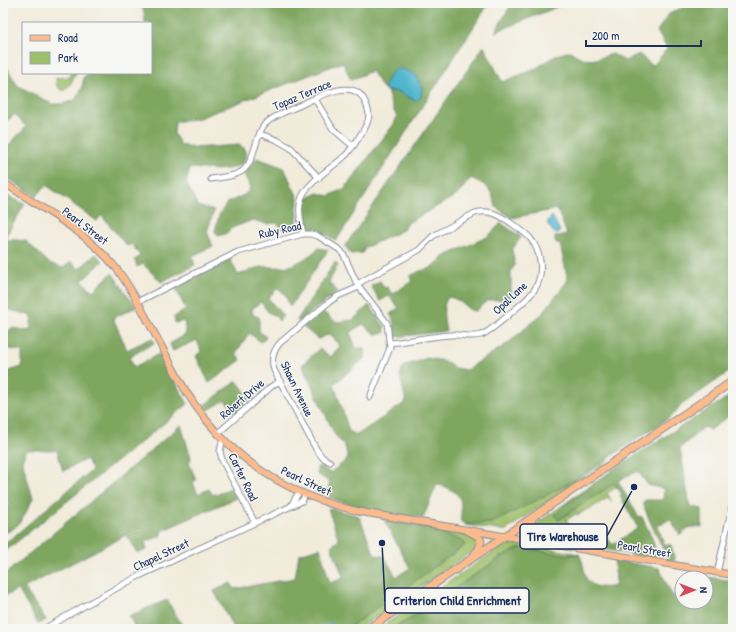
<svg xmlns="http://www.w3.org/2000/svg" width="736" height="632" font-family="'Patrick Hand',sans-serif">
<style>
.green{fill:#9ec06a;stroke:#5c7864}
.forest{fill:#7ea65e;stroke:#4c6a5e}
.water{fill:#4eb6cc;stroke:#347295}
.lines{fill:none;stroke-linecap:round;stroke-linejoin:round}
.stream{stroke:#4eb6cc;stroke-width:1}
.minor-casing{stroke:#868d9c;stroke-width:7}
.major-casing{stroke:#868d9c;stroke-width:8}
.highway-casing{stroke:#868d9c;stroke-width:9}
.minor{stroke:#fff;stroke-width:5}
.major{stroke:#fbbb8c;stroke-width:6}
.highway{stroke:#fbbb8c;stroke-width:7}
.labels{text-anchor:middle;stroke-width:3;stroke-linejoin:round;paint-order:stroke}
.street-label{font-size:12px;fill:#1b2f5e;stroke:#f6f6f2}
.leader{fill:none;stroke:#1b2f5e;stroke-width:1.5}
.callout-dot{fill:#1b2f5e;stroke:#f6f6f2;stroke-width:1.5}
.callout{fill:#f6f6f2;stroke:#1b2f5e;stroke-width:1.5}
.callout-label{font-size:13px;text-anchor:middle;font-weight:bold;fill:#1b2f5e}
</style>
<rect width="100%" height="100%" fill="#f6f6f2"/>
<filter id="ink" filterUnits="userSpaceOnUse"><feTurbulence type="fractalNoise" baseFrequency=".025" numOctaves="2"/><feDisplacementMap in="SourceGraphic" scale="8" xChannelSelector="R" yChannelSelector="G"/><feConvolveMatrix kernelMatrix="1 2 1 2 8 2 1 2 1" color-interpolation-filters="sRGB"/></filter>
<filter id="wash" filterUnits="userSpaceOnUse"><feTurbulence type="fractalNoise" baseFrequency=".012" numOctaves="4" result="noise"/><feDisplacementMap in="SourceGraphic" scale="16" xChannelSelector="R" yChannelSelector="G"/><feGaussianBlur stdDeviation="0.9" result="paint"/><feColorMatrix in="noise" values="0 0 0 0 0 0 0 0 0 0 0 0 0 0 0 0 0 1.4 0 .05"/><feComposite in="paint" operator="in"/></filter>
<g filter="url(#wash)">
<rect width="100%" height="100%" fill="#f1ebda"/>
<!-- green -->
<g class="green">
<polygon points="71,73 76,73 70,85 65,90 61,90 57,86 56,78 71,77"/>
<polygon points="608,458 609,460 506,530 499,530 465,525 466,524 492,523 570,483"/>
<polygon points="612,470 613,472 567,503 555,515 559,520 614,483 617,487 607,493 612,502 609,497 590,509 589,508 578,515 577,513 566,520 578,537 581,536 586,540 584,545 538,536 535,534 533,526 535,525"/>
<polygon points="429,527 475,536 479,542 477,548 359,629 347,629 464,546 464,542"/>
<polygon points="606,536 610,541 607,538 605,540 607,543 606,544 602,543 597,548 590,547 589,544 590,542 596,538 599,541"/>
<polygon points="511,542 579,554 501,557 405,622 389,629 378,629 507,543"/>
</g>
<!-- forest -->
<g class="forest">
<path d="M140,3H489L336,241C326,233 318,230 306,229L303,208L306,199L318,193L329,196L345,188L394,124L397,116C393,111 389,98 387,91L400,92L415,101L387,80L384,90L371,71L351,80L343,62L199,118L175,122L174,134L181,145L194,148L239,145L244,148L246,155L243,163C228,173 207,169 190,168L186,183L198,206L214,211L207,232L213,246L192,256L195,265L161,282L143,264L137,267L135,260L140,256L132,244L127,246L101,215L97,221L46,185L36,197L3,175V151L26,127L15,114L3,124V60L17,85L52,104H63L75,100L82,88L84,77L88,73H151V23H145L144,12Z"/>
<polygon points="512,3 567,3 495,32"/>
<path d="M686,3H694L700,9L708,3H733V369L680,406L672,416L570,483L492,523L466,524L461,522C460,517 462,512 461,506C461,491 449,489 437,484L423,518C390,513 356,509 326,496L330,482L317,474V467H322L330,473L348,459L345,446L335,435L302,365L319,349L331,357L340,346L330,334L318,339L303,327L323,312L336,322L353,320L369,305L384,326L385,333L375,334L363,324L350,333L356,348H365L364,359L334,384L349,431L357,435L406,402L400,374L404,366L427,358L444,361L455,368L466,370L507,344L542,314L568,280L560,244L555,242V237L567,234L557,209L512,218L496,207C491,188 488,186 471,178L457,195L409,222L403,230L364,248L363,253L351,254L345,246L484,46L502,82L535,69L557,55L570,51C589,64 592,60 613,54L625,61L639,54L653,66L667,49L657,31L669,14L683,7Z"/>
<polygon points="257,158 282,167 285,170 298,198 297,223 294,227 282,229 277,223 266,224 253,220 234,227 228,233 218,236 215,231 219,215 227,203 244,195 249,191 250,187 245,176 245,173"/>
<path d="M3,194L25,204L4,239L26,241L49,263L63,268L71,262L79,269L96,254L103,261L82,281L93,291L112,273L136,307L113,318L127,350L152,338L154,343L129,357L134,367L159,354L188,404L3,553V543L12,538L92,470L87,459L63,471L57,450H27L22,460L33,499C25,513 20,530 3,533V526L9,501H3V373L22,367V351L3,348V335L12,328L30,331L32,316L3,308Z"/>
<path d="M501,223L521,237L512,250L515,265L511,271V296L513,298L508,304C500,298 489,298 482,305C479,307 479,310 475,311C468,312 461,298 448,297C441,307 444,319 446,331L396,337L393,319L390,314L399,308L389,296L380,301L371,286L380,281L384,288L387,287L393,294L412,281L410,276L420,271L429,269L441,260V258L487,237Z"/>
<path d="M319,248L328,250L290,307L285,294L278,288L268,298L283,316L279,321L276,316L268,312L261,302L252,309L253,315L259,317V331L266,337L261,342L249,333L236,353L241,360L209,383L196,356L201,351L197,340L173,351L170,344L186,334L184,321L175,323L174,317L186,310L175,287L230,259L238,275C246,273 253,268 261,267C267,266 274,268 280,267C295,267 308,257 319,248Z"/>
<polygon points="335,262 338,265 329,282 338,292 298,322 297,320"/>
<polygon points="237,381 250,398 236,413 225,400 207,411 203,406"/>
<path d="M733,394V416H729L710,430L704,427L680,448L690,506L702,509V527H690L680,535L670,519L658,526L664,544L671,545L675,561L667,560C661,540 648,522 643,502L646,500H663L664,489L648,485L638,471L618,481L638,516L642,517C647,529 657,543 655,557L654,558L597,548L602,543L606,544L610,541L612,545L638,528L620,496L622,495L615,483L558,520L555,515L567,503L613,472L612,470Z"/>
<polygon points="181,425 191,458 189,463 196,480 193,483 198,494 209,489 213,495 231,488 236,498 161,531 161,536 145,542 147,550 137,553 126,535 24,588 46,620 38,624 18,589 10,594 3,596 3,576"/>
<polygon points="328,508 359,516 374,553 376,555 384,556 396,577 410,568 384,520 429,527 464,542 464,546 347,629 234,629 214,591 231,583 234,589 295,578 299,554 320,548 330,583 344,578 331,546 339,540"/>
<path d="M520,548L569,555L579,554C584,564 583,566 585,575C589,588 604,589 615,586L616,580L614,560L659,568L672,595L682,597V602H706V578H696L697,575L733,581V629H518L516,625L506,629H389L405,622L501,557Z"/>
<polygon points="167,600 184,629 136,629 129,616"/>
</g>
<!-- water -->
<g class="water">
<polygon points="402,69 415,74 422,88 421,97 416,101 400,92 384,90 387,80 394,70"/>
<polygon points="552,216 554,219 560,231 558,234 554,233 548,225 548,221"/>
</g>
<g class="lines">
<!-- stream -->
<polyline class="stream" points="315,629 334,621"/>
</g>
</g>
<g filter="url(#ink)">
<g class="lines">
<defs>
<g id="minor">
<polyline points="315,99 333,129 353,146"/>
<polyline points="260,134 277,140 291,148 319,178"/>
<path d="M211,179C245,174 247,174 257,141C259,135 261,128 265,124C272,117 284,112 294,108C311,101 350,76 363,98C372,113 370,121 361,134C357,141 352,148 347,154C334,167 314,177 304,193C296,206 301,221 303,234"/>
<path d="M357,284L419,250L433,236L475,213C490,209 499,215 511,223C518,228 525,232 530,238C541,251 544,272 536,287C531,297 521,304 513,311C505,318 491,331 481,335C471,338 460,334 451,335C430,336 410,341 390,343"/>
<polyline points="139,301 238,252 303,234 311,234 318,236 340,250 344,255 357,284 387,323 390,348 370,397"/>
<polyline points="218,433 272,386 280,381"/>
<polyline points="223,438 220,451 222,460 255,523"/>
<path d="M330,462L322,457L316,449L274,370C271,360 273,350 281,342L329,302L338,296L359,287"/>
<polyline points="291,506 299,492"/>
<polyline points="717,573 733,502"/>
<polyline points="44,629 91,602 139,576 298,503 302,501 305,495"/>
</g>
<path id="major" d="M3,182C42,209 86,231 116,268C130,286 140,305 150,325C160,344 170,362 180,381C220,453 281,494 361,512L733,575"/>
<g id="highway">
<polyline points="532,518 530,529 535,542"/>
<polyline points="467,530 478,536 481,541 479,549 474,555"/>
<polyline points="368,629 733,381"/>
</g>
</defs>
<!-- minor casing -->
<use href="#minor" class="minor-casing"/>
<!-- major casing -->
<use href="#major" class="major-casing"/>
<!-- highway casing -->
<use href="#highway" class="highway-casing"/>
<!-- minor -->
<use href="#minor" class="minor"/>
<!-- major -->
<use href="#major" class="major"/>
<!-- highway -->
<use href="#highway" class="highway"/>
</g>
</g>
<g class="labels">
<!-- street labels -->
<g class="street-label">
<text transform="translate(302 95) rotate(-23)" y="4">Topaz Terrace</text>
<text transform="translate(85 226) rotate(37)" y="4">Pearl Street</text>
<text transform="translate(280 230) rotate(-13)" y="4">Ruby Road</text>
<text transform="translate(510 298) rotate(-43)" y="4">Opal Lane</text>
<text transform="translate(297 389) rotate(64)" y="4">Shawn Avenue</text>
<text transform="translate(242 399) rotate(-41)" y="4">Robert Drive</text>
<text transform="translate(243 477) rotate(64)" y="4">Carter Road</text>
<text transform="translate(306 481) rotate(25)" y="4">Pearl Street</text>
<text transform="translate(644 549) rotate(10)" y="4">Pearl Street</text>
<text transform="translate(161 555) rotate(-25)" y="4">Chapel Street</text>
</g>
</g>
<!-- callouts -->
<path class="leader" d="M634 487L607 536M382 543L385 601"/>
<g class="callout-dot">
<circle cx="634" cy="487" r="4"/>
<circle cx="382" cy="543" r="4"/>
</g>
<g class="callout">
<rect x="520" y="524" width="87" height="25" rx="4"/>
<rect x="385" y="588" width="144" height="25" rx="4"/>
</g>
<g class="callout-label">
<text x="563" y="541">Tire Warehouse</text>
<text x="457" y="605">Criterion Child Enrichment</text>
</g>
<!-- margin -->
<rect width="736" height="632" fill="none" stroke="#f6f6f2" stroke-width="16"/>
<!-- legend -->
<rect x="22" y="22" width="130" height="52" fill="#f6f6f2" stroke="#9ea6b7"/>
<rect x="30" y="35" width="20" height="6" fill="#fbbb8c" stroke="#9ea6b7"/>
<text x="58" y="42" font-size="12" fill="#1b2f5e">Road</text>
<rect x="30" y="52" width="20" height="12" fill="#9ec06a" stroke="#9ea6b7"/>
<text x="58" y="62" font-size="12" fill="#1b2f5e">Park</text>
<!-- north arrow -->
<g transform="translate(694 590) rotate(90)"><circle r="19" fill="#f6f6f2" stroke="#9ea6b7"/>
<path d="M0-3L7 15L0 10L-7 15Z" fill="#d1495b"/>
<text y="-6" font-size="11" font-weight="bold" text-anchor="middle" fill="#1b2f5e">N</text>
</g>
<!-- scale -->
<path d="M586 40v6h115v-6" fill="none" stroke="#1b2f5e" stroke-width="2"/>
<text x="592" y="40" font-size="12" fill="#1b2f5e" stroke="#f6f6f2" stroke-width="3" paint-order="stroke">200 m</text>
</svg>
